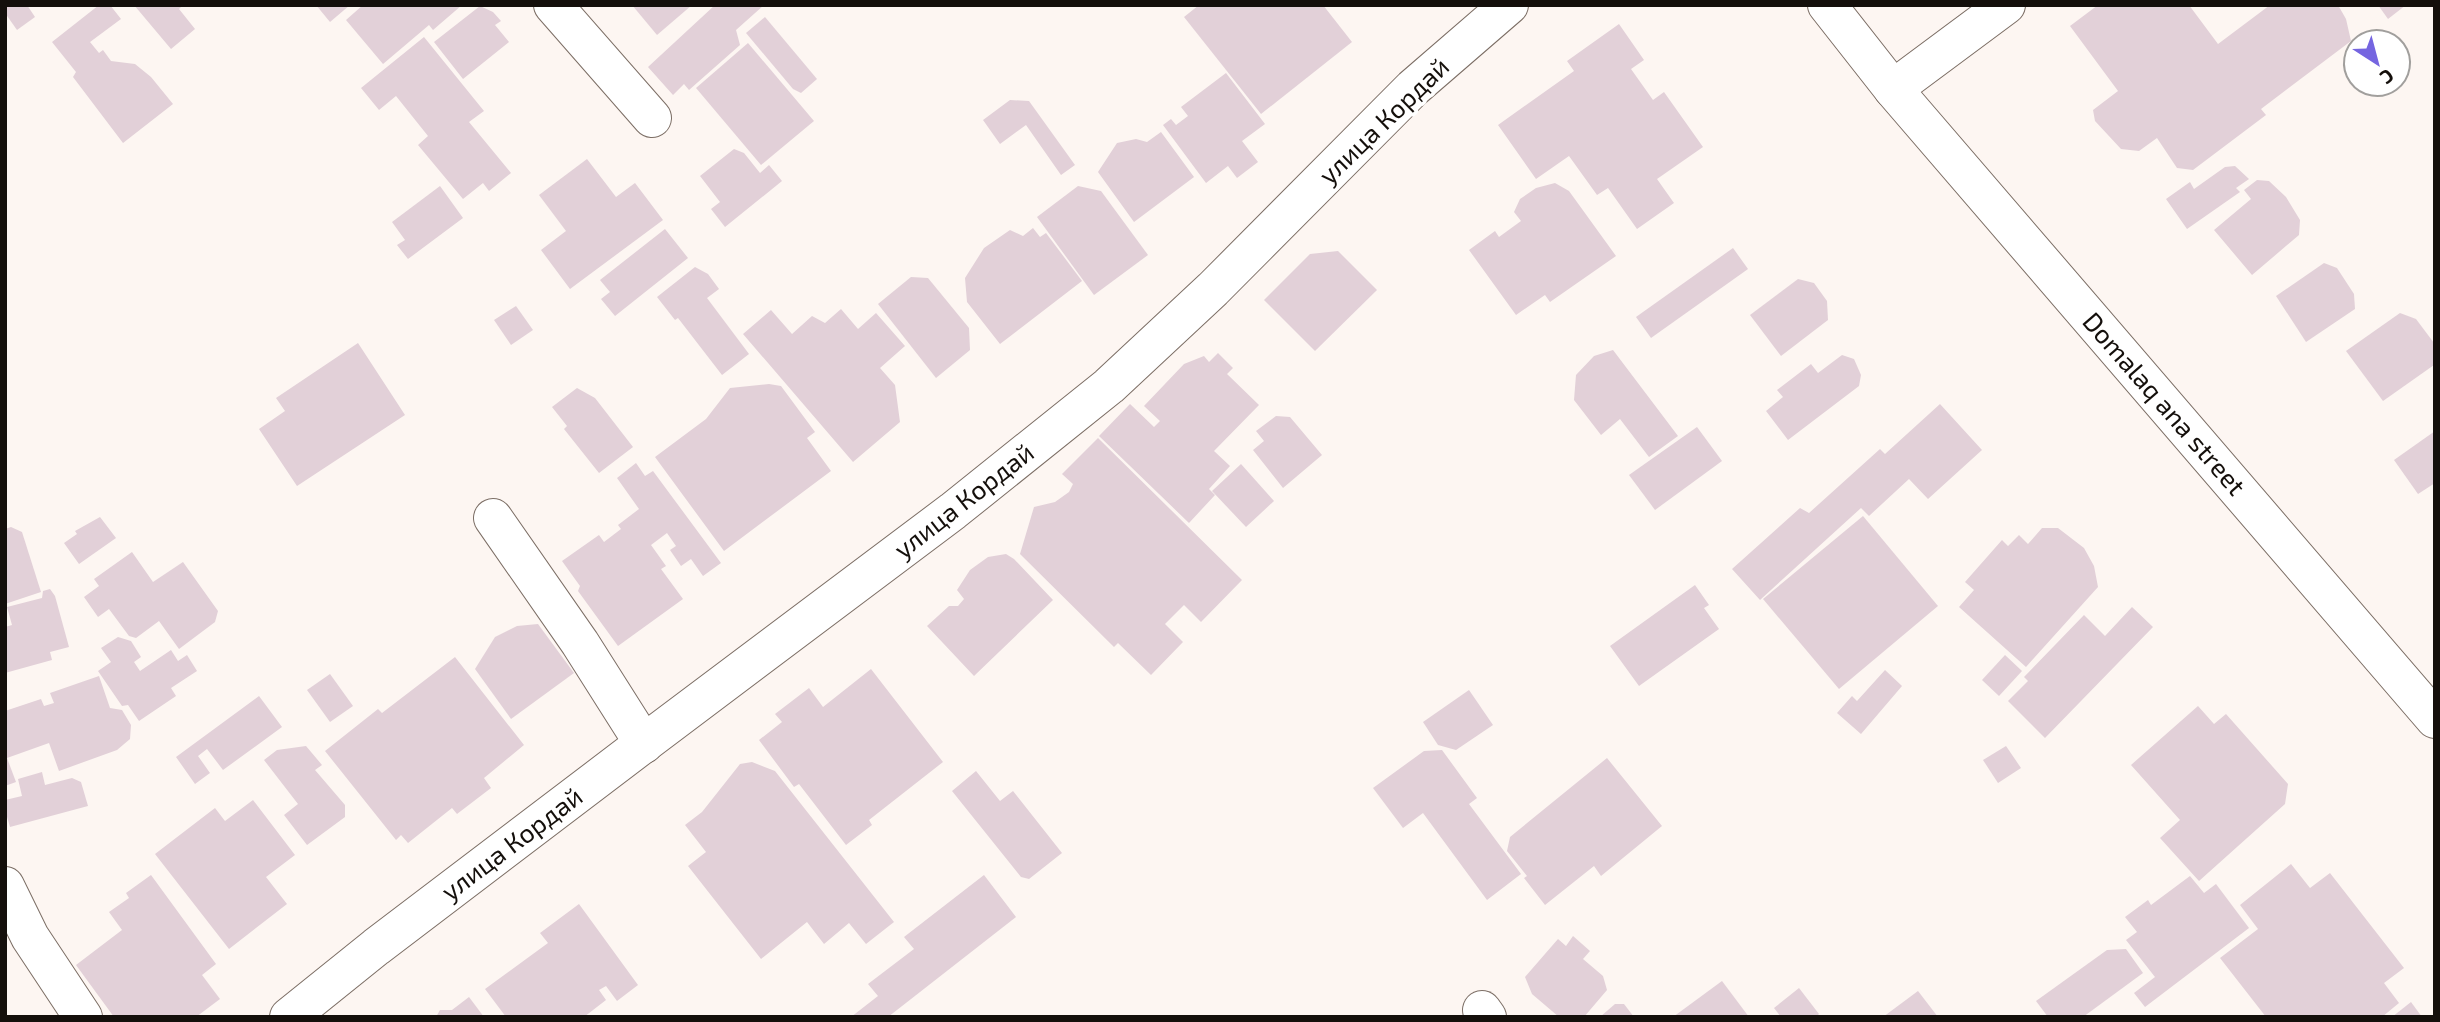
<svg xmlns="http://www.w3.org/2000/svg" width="2440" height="1022" font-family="'Exo 2',sans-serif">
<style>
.building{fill:#e2d0d8}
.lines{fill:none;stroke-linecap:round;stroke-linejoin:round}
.street-casing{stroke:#7c6e65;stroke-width:40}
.street{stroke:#fff;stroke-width:38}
.labels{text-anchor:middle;stroke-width:7;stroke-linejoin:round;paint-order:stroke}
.street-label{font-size:26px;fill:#140f0b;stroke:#fff}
</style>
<rect width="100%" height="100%" fill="#fdf6f2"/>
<!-- building -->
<g class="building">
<polygon points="5,5 27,5 35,17 17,30 5,13"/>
<polygon points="99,5 110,5 121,19 90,42 99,53 103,50 111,61 135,64 151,77 173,104 123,143 73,77 76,72 52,42"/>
<polygon points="134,5 183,5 179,9 195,29 171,49"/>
<polygon points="316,5 350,5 330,22"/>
<polygon points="363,5 462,5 433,30 429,25 383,64 346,20"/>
<polygon points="632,5 692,5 657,35"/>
<polygon points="715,5 764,5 736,30 740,45 689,90 684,84 673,95 648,67"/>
<polygon points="1199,5 1323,5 1352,42 1261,114 1184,17"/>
<polygon points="2098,5 2189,5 2218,44 2270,5 2338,5 2346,19 2351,41 2261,109 2266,115 2193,170 2177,168 2157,138 2139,151 2121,149 2095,121 2093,110 2118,91 2070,26"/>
<polygon points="2378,5 2406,5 2388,19"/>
<polygon points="480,6 493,12 501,21 495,25 509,42 463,79 434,42"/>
<polygon points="765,17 817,79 801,93 793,89 746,33"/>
<polygon points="1619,24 1644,60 1631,69 1653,100 1664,92 1703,147 1657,179 1674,203 1637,229 1608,188 1597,195 1569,156 1536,179 1498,125 1574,71 1567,61"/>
<polygon points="424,37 484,111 469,122 511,173 489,191 483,183 463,199 418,145 428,136 396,96 379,110 361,88"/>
<polygon points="748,43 814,121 761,165 696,88"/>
<polygon points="1226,73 1265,124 1242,141 1258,162 1237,178 1228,166 1206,183 1163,125 1171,119 1176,125 1188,116 1181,107"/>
<polygon points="1010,100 1029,101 1075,165 1061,175 1026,125 1000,144 983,120"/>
<polygon points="1161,132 1194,177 1134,222 1098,172 1117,143 1136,139 1147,142"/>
<polygon points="734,149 744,153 760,173 769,165 782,181 725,227 711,209 720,202 700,176"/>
<polygon points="587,159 616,197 635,183 663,220 570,289 541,250 566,231 539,195"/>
<polygon points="2235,166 2249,179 2236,188 2240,192 2187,229 2166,199 2190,182 2194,189 2225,167"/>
<polygon points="2257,180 2269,181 2286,197 2300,220 2299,235 2252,275 2214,230 2251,199 2244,190"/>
<polygon points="1555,183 1569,191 1616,256 1550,302 1545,295 1516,315 1469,250 1495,231 1499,237 1521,221 1514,212 1520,199 1536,188"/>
<polygon points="440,186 463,218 408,259 397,245 405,240 392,222"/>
<polygon points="1078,186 1101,191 1148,255 1094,295 1037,217"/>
<polygon points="1033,228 1040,237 1046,233 1082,281 1000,344 967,302 965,278 984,248 1010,230 1023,236"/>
<polygon points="665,229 688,258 615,316 601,299 610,292 600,280"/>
<polygon points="1733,248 1748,269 1651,338 1636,317"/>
<polygon points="1338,251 1377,290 1315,351 1264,300 1310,254"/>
<polygon points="2324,263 2337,268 2354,294 2355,309 2306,342 2276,296"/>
<polygon points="695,267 708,274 719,289 707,298 749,354 722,375 678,318 675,320 657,297"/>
<polygon points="911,277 928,278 969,328 970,350 936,378 878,304"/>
<polygon points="1798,279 1814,283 1827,301 1828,320 1781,356 1750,315"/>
<polygon points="516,306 533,330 511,345 494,320"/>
<polygon points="841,309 858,329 876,313 905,346 880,368 895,385 900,422 853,462 743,334 771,310 792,334 812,316 825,323"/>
<polygon points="2400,313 2416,319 2434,343 2434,365 2383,401 2346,351"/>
<polygon points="358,343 405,415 297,486 259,429 285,411 276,398"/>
<polygon points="1613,350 1678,436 1649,457 1620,419 1601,435 1574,400 1576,375 1594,356"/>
<polygon points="1218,353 1233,368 1227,374 1259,405 1214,451 1230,466 1209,489 1215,495 1189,523 1099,436 1130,404 1154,427 1160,421 1144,406 1184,364 1204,356 1209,362"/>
<polygon points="1842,355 1854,359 1861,375 1859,386 1788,440 1766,411 1783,397 1777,390 1811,364 1818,373"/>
<polygon points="769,384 781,386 815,432 807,438 831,471 724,551 655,457 706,419 730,388"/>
<polygon points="577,388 595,398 633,447 599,473 564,429 567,426 552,407"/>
<polygon points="1940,404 1982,450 1928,499 1909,479 1869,516 1861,508 1760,600 1732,569 1800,508 1809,513 1880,449 1885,454"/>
<polygon points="1276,416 1290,417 1322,455 1283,488 1253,450 1264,441 1256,431"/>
<polygon points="1697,427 1722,461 1655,510 1629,475"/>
<polygon points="2435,431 2435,483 2418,494 2394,460"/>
<polygon points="1098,438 1242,580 1201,622 1184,605 1165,624 1183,642 1151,675 1118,643 1114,647 1020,554 1034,507 1055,502 1069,492 1073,484 1062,474"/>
<polygon points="636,463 645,476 653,471 721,563 703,576 691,559 681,566 670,550 676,546 667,533 651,545 666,566 661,569 683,599 618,646 578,591 580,586 562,561 599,535 604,542 621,529 618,525 639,509 617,478"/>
<polygon points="1241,464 1274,501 1246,527 1212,491"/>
<polygon points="1863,516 1938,606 1839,689 1763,599"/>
<polygon points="100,517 116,538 79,564 64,543 77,534 75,531"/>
<polygon points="11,527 22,532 41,592 5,604 5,529"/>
<polygon points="2042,528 2058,528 2084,548 2094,566 2098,587 2026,667 1959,607 1974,590 1965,582 2002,540 2008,546 2019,535 2028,544"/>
<polygon points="132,552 153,582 183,562 218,611 215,622 179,649 159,621 136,638 129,636 109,609 98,617 84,597 99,586 94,579"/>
<polygon points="1006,554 1014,559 1053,600 974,676 927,626 949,606 958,606 964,599 957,590 970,570 988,557"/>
<polygon points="1695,585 1709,605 1704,608 1719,629 1639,686 1610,646"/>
<polygon points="50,589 55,596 69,647 50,652 52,660 5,673 5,627 12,625 7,607 42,598 43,591"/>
<polygon points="2132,607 2153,627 2045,738 2008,701 2028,681 2024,677 2084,615 2105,636"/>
<polygon points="538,624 574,673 511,719 475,669 495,637 517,626"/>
<polygon points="118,637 131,641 141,657 134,662 140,671 171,650 178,661 187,655 197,671 171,688 176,696 139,721 128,705 122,706 98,671 111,662 101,648"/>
<polygon points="2005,655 2022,671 1999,696 1982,680"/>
<polygon points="455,657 524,745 484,778 491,788 457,814 452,808 408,843 401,835 396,840 325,751 378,709 382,713"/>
<polygon points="871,669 943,762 869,820 872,825 846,845 799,784 794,787 759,740 782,722 775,714 809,688 823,707"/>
<polygon points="1885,670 1902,686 1861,734 1837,713 1852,696 1857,701"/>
<polygon points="330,674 353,706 330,722 307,690"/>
<polygon points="99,676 110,708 122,710 131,725 130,739 117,750 59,771 49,743 7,758 16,782 5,786 5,711 41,699 44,706 54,703 50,693"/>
<polygon points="1469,690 1493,725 1456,750 1438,745 1423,722"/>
<polygon points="259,696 282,727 223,770 207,749 198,756 210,773 195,784 176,757"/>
<polygon points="2198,706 2214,724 2226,714 2288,784 2285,804 2199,881 2160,838 2180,820 2131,765"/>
<polygon points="306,746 322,765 315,770 345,805 345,817 307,845 284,815 298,804 264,760 277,750"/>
<polygon points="2006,746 2021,768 1998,783 1983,760"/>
<polygon points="1442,750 1477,798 1469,804 1521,874 1487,900 1423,813 1403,828 1373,788 1424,751"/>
<polygon points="1607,758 1662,826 1601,876 1594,866 1545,905 1524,878 1527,876 1507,851 1510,837"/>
<polygon points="752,762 775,771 894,922 866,944 849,923 824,944 807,922 761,959 688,866 706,852 685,825 702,812 740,764"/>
<polygon points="976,771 1000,801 1013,791 1062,853 1029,879 1021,877 952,791"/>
<polygon points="42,772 45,785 72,778 81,782 88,806 10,827 5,810 5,800 22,796 18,779"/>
<polygon points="253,800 295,855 266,877 287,904 229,949 155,854 215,808 225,821"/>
<polygon points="2291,864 2310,888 2330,873 2404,968 2384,983 2399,1003 2382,1017 2266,1017 2220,958 2258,929 2240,905"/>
<polygon points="151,875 216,964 202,975 220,999 196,1017 114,1017 76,965 122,930 109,912 129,898 126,893"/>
<polygon points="984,875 1016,917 888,1017 851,1017 878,996 868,984 914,949 904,937"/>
<polygon points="2190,876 2204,893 2216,884 2249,928 2145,1007 2134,993 2155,977 2126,940 2137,932 2125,917 2148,900 2151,905"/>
<polygon points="579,904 638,985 617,1001 606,986 599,990 606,1000 584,1017 506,1017 485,989 548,943 540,933"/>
<polygon points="1573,936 1590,951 1583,959 1603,976 1607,990 1584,1017 1559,1017 1532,994 1525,977 1558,939 1566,946"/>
<polygon points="2126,949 2143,973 2083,1017 2048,1017 2036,1001 2107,950"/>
<polygon points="1722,981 1749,1017 1673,1017"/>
<polygon points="1799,988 1819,1014 1816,1017 1781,1017 1774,1008"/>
<polygon points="1918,991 1938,1017 1883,1017"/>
<polygon points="469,997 484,1017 436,1017 440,1010 452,1010"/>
<polygon points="2411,1002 2422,1017 2392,1017"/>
<polygon points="1615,1004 1624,1004 1634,1017 1600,1017"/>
</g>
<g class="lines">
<defs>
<g id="street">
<polyline points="553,5 652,118"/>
<polyline points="1827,5 1893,89 2435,719"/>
<polyline points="1893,89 2006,5"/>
<polyline points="493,518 580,643 644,744"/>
<polyline points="5,886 30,937 83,1017"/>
<polyline points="1482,1010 1487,1017"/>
<polyline points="289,1017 376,947 651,738 953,511 1109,386 1213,289 1413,88 1509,5"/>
</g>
</defs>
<!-- street casing -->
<use href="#street" class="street-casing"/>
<!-- street -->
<use href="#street" class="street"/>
</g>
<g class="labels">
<!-- street labels -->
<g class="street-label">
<text transform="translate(1384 121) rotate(-44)" y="9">улица Кордай</text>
<text transform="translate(2164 404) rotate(49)" y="9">Domalaq ana street</text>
<text transform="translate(964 501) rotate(-38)" y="9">улица Кордай</text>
<text transform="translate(512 844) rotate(-37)" y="9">улица Кордай</text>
</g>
</g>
<!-- border -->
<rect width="2440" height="1022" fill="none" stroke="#140f0b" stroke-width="14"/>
<!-- north arrow -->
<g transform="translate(2377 63) rotate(144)"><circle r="33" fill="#ffffff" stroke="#a19f9d" stroke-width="2"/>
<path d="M0-5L12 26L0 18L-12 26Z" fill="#7565e0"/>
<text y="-10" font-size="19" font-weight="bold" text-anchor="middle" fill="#140f0b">С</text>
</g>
</svg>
